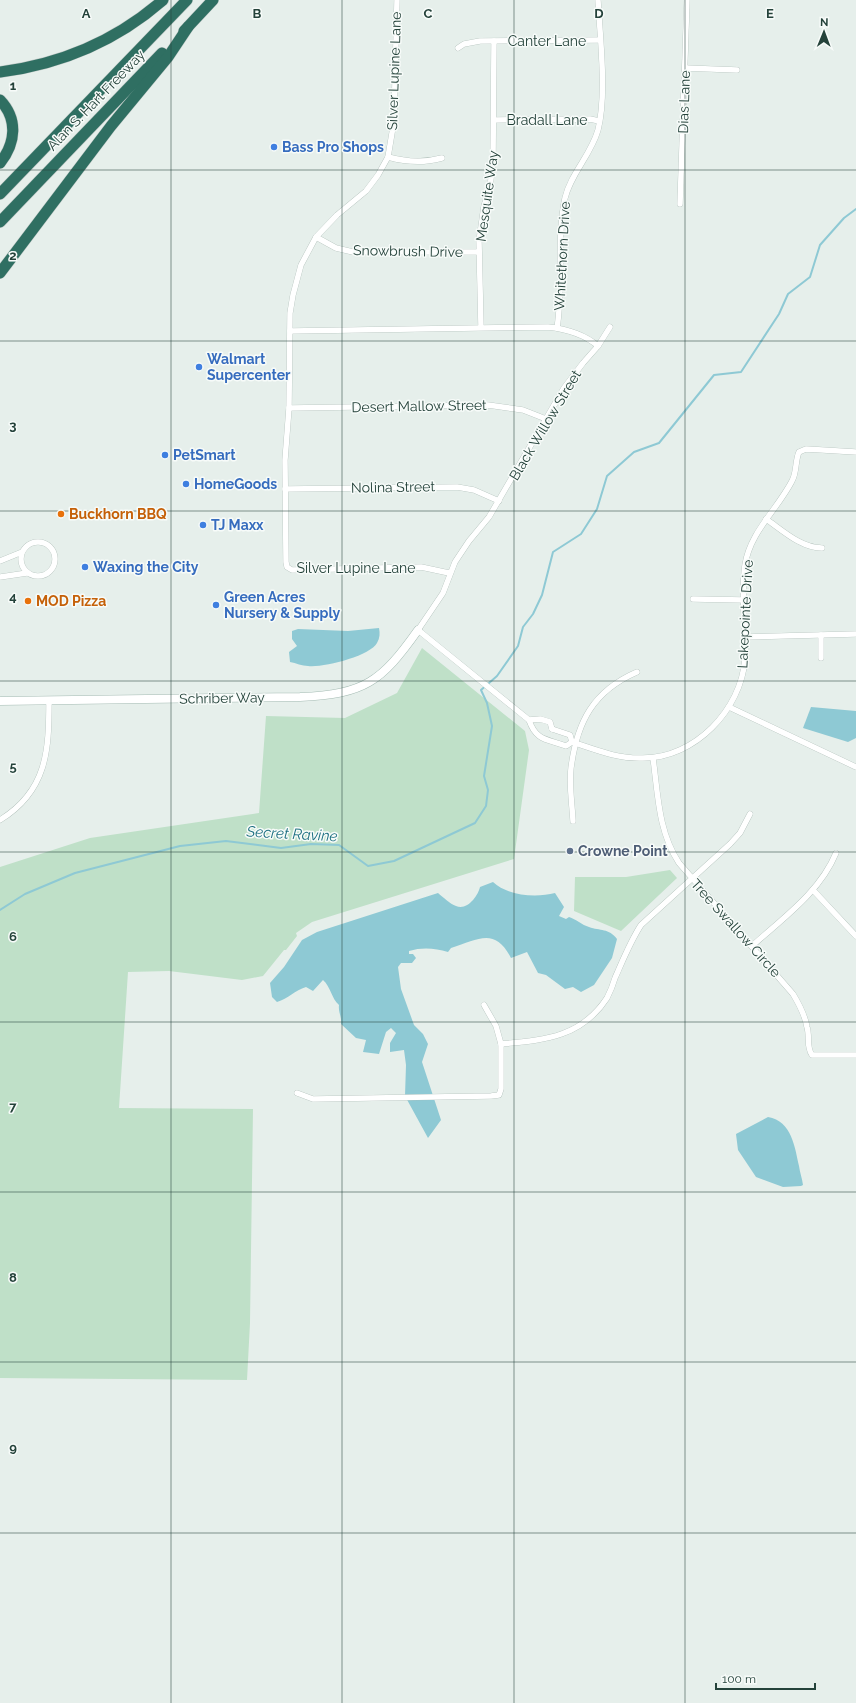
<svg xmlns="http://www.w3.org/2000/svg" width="856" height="1703" font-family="Raleway,sans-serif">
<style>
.green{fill:#bfe0c8}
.water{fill:#8ec9d4}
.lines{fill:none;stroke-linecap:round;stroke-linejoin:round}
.stream{stroke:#8ec9d4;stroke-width:2}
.street-casing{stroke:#a8b8b2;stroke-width:6}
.secondary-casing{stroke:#a4bbb3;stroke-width:9}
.highway-casing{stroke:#c2cac8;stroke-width:12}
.street{stroke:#fff;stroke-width:5.5}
.secondary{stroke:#fff;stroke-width:8}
.highway{stroke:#2f6f62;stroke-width:11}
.grid{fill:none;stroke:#24423a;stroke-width:1;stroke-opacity:0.55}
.shop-dot{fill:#3f7fe0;stroke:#f7fbf9;stroke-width:1.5}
.food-dot{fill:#e8710a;stroke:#f7fbf9;stroke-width:1.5}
.service-dot{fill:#5c6f8a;stroke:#f7fbf9;stroke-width:1.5}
.labels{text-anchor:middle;stroke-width:3;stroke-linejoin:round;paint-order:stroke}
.street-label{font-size:14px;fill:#24423a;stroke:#f7fbf9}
.shop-label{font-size:14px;font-weight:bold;fill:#366cbe;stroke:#f7fbf9;text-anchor:start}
.food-label{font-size:14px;font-weight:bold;fill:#c56008;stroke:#f7fbf9;text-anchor:start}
.service-label{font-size:14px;font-weight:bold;fill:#4e5e75;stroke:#f7fbf9;text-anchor:start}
.water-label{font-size:15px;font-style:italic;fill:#1c6f80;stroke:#f7fbf9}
.grid-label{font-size:13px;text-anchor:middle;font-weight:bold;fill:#24423a;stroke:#f7fbf9;stroke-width:3;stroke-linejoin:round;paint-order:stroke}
</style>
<rect width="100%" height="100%" fill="#e6efeb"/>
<!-- green -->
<g class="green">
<polygon points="422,648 525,731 529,750 514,859 312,922 296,933 297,936 286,950 284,950 263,976 242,980 169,971 128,972 119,1108 253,1109 250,1323 247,1380 0,1378 0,867 90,838 259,813 266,716 345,718 397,693"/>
<polygon points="670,870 677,878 621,931 574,911 575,877 626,877"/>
</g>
<!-- water -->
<g class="water">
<path d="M379,628C380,633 380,638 377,643C370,656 323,668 308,666C302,666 296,663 290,662L289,652L297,646L292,639V631L298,629L348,631Z"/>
<polygon points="811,707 856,711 856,738 848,742 803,728"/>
<path d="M493,882C508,896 536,898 555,893L564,907L559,916L566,919L569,917C576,919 582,925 589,927C600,931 609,928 617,939L612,958L594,985L581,992L573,987L565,989L546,975L538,973L527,952L511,958C495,927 479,939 451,948L448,952C435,948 422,947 409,951V954H413L416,958L412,963H401L398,967L401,989L414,1025L423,1034L428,1044L422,1062L441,1120L428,1138L405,1096L406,1065L404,1050L390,1052V1043L396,1033L391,1028L386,1032L379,1054L363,1052L366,1040L356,1038L341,1024C342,1017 338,1012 339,1005C331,998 331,987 323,980L313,991L306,987C295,990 288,999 277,1002L272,997L270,983L284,967L302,940L317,932L438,893C443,897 450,904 456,906C467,911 478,896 480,887Z"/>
<path d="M768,1117C792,1121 795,1148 799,1166C800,1173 802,1178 803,1185L801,1186L783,1187L756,1177L738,1150L736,1134Z"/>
</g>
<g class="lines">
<!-- stream -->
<polyline class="stream" points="0,910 25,894 75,873 180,846 226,841 281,848 311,844 339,845 368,866 394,861 475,823 486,806 488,790 484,776 492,726 487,703 481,690 497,676 518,646 523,627 533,614 542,595 553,552 581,534 597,509 607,476 634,452 659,443 714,375 741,372 779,314 788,294 810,277 820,245 844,218 856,209"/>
<defs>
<g id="street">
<polyline points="397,0 394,121 388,157 378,175 366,191 337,215 316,237 301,265 293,295 290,313 289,408 285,460 286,562 287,567 292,570 421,567 449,573"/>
<polyline points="458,48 464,44 480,41 600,40"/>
<polyline points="685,68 737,70"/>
<polyline points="495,120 590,119 599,121"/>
<path d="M388,157C406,162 424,163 442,158"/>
<polyline points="680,204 687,0"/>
<polyline points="316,237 336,248 353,252 479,252"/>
<polyline points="481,327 479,241 484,206 490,187 493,162 494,41"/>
<path d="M557,328C564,285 556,240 565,198C571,173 591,155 598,130C607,95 600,37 598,0"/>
<path d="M290,331L548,327C566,329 584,334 598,346L583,363L564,388L489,517L469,541L455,562L443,593L418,630L529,720C536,741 547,739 566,746L572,742"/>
<polyline points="598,346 610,327"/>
<polyline points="289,408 488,405 523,410 546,419"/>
<polyline points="285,489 457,487 474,490 499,501"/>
<path d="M766,519C782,530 801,548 822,548"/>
<circle cx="38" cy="559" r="17"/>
<polyline points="0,561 22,552"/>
<polyline points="0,577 27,573"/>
<polyline points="693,599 744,600"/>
<polyline points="821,635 821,658"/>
<polyline points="745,637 856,634"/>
<polyline points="729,707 856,767"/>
<polyline points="529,720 540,719 550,722 552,729"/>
<path d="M552,729L570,735L572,742C596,750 618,759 643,758C695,758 741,710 745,659C747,628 740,596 745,565C750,532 777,510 792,481C797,472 795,461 799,452L806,449L856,452"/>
<path d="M653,758C658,794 658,831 679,863L793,994C799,1004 805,1015 807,1027C810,1036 806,1047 812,1055H856"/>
<path d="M0,820C47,791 49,751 49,700"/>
<path d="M573,821C572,803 569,785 571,768C577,722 593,691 637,672"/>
<polyline points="813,890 856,936"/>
<path d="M752,946C783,918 820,892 836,853"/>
<path d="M501,1044C543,1040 581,1038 607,998C610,992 613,985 615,978C623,960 630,942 641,925L730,844L740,833L750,814"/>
<polyline points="297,1093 313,1099 491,1096 499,1095 501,1089 501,1044 496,1026 484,1005"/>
</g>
<path id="secondary" d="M0,701L300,697C365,694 381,682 418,630"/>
<g id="highway">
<polyline points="184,31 213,0"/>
<path d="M0,72C62,64 116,41 163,0"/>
<path d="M0,100C18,119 16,143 0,163"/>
<polyline points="0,194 187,0"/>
<polyline points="0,222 162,53"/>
<polyline points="0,273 111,126 168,57 188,27"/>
</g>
</defs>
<!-- street casing -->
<use href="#street" class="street-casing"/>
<!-- secondary casing -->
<use href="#secondary" class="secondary-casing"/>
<!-- highway casing -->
<use href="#highway" class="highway-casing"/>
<!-- street -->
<use href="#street" class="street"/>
<!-- secondary -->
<use href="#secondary" class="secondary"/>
<!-- highway -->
<use href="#highway" class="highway"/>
</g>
<!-- grid -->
<path class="grid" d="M171,0V1703M342,0V1703M514,0V1703M685,0V1703M0,170H856M0,341H856M0,511H856M0,681H856M0,852H856M0,1022H856M0,1192H856M0,1362H856M0,1533H856"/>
<!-- markers -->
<g class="shop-dot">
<circle cx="274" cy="147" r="4"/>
<circle cx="199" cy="367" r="4"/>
<circle cx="165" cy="455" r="4"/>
<circle cx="186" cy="484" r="4"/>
<circle cx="203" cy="525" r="4"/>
<circle cx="85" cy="567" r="4"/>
<circle cx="216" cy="605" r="4"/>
</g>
<g class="food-dot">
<circle cx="61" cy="514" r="4"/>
<circle cx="28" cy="601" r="4"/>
</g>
<circle class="service-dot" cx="570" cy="851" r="4"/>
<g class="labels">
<!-- street labels -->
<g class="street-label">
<text x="547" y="46">Canter Lane</text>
<text transform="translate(394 71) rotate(-88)" y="5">Silver Lupine Lane</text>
<text transform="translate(96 100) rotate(-46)" y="5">Alan S. Hart Freeway</text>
<text transform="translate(684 102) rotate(-88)" y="5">Dias Lane</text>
<text x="547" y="125">Bradall Lane</text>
<text transform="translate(487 196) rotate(-82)" y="5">Mesquite Way</text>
<text transform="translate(408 251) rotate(1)" y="5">Snowbrush Drive</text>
<text transform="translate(562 256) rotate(-87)" y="5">Whitethorn Drive</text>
<text transform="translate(419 406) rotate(-1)" y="5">Desert Mallow Street</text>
<text transform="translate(545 425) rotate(-59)" y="5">Black Willow Street</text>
<text transform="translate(393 487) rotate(-1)" y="5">Nolina Street</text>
<text x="356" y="573">Silver Lupine Lane</text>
<text transform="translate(745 614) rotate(-87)" y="5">Lakepointe Drive</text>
<text transform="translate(222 698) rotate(-1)" y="5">Schriber Way</text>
<text transform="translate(736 928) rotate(48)" y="5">Tree Swallow Circle</text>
</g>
<!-- shop labels -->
<g class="shop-label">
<text x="282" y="152">Bass Pro Shops</text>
<text x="207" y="364">Walmart<tspan x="207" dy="16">Supercenter</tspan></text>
<text x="173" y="460">PetSmart</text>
<text x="194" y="489">HomeGoods</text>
<text x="211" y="530">TJ Maxx</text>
<text x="93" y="572">Waxing the City</text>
<text x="224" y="602">Green Acres<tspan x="224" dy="16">Nursery &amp; Supply</tspan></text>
</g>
<!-- food labels -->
<g class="food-label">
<text x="69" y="519">Buckhorn BBQ</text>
<text x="36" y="606">MOD Pizza</text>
</g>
<!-- service labels -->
<g class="service-label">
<text x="578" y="856">Crowne Point</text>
</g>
<!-- water labels -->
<g class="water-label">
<text transform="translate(292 834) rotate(3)" y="5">Secret Ravine</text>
</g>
</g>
<g class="grid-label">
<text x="86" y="18">A</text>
<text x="257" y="18">B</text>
<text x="428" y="18">C</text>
<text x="599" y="18">D</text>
<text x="770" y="18">E</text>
<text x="13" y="90">1</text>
<text x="13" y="260">2</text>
<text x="13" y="430">3</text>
<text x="13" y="601">4</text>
<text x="13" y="771">5</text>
<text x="13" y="941">6</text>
<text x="13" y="1111">7</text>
<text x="13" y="1282">8</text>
<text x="13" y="1452">9</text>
</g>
<!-- north arrow -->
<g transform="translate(824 32) rotate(1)" stroke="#f7fbf9" stroke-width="3" paint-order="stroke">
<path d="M0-3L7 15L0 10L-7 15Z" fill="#24423a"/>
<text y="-6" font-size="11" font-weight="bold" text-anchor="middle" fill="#24423a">N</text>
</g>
<!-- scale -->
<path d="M716 1683v6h99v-6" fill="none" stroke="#24423a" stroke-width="2"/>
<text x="722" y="1683" font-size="12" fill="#24423a" stroke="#f7fbf9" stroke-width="3" paint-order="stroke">100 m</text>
</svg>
